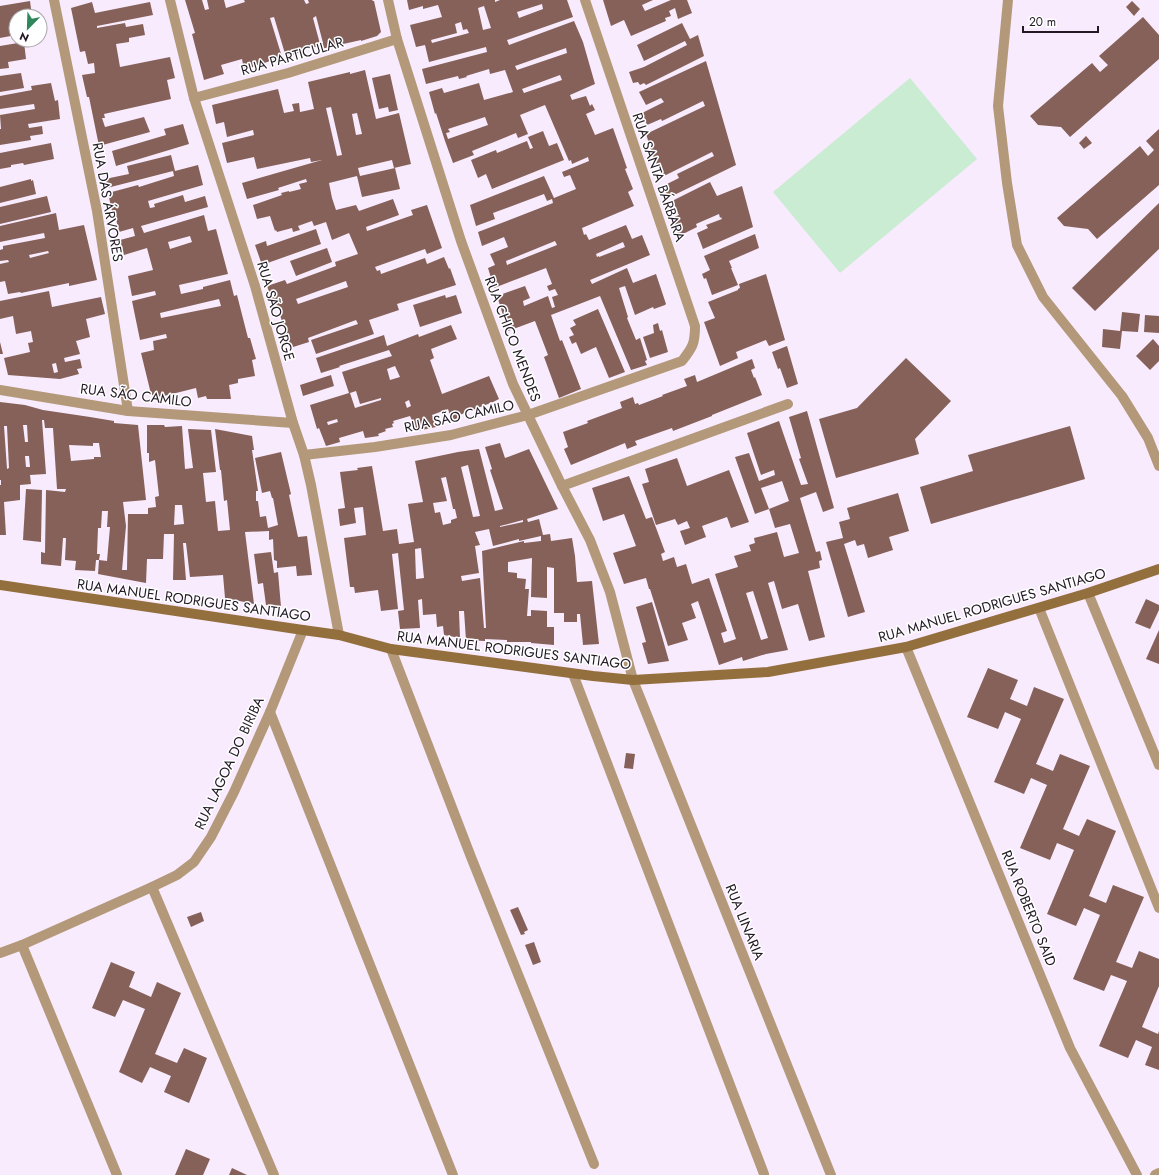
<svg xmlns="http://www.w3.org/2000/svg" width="1159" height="1175" font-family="Jost,sans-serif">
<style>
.green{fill:#c9ecd2}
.building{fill:#856159;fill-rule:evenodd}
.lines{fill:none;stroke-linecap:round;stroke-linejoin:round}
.street{stroke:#b3997a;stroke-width:10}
.secondary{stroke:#946f3e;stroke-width:10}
.labels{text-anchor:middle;stroke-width:3;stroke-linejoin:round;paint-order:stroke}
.street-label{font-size:14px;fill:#221924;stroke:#fff}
</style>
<rect width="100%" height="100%" fill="#f9ebfe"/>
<!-- green -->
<polygon class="green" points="910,78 977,159 840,273 773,192"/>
<!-- building -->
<g class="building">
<path d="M185,0H202L205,10L209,9L207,0H224L226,8L245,2L244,0H304L306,4L309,3L308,0H372L373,1H374L381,32L377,36L361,41V40L321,49L320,46L311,48V47L301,50L302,52L286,57L274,17L270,18L282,57L244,70L242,59L221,65L224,74L204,80L192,34L195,33ZM316,16L323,43L320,44L313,18Z"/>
<path d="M407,0H495V2L500,0H567L573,17L507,40L509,45L574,21L583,42L595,84L570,95L572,100L586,96L590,106L592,104L595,110L586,114L595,135L613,128L627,168L625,169L633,189L628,192L634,206L582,228L584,235L586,234L589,240L626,225L632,239L642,235L650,255L590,280L592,284L627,268L633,283L656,274L666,304L665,305L654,309L653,307L635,315L625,286L619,288L628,317L627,318L636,340L640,338L647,360L645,361L647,365L631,370L600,296L551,315L560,341L562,340L581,389L559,398L544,357L548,355L535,321L508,331L497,296L525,286L530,298L523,301L524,306L548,296L552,308L555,307L552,297L558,295L555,289L549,291L547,286L552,284L546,268L494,288L488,268L495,265L490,254L508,247L504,237L482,246L478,232L553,203L552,199L547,201L544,194L493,213L495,219L476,226L470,205L544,176L554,198L576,189L570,175L564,177L562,172L589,161L588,157L572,164L571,160L569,161L545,105L520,115L528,134L518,138L516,133L472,151L474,155L453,163L445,141L436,113L435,114L429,92L442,88L444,93L479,83L484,100L513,92L505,70L490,74L489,69L466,76L467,77L459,79L458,76L426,84L422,69L487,52L486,47L429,62L425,45L416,47L410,25L442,17L438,5L423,9V6L409,10ZM542,4L543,9L519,18L517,12ZM484,6L491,28L483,30L478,8ZM461,22L463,30L467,29L469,33L432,43L431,40L457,33L455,24ZM566,48L567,53L517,70L515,66ZM560,75L562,80L524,93L522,89ZM485,117L488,125L448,139L446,133L450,132L448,129ZM555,241L557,245L507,265L506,261ZM623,242L625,247L599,257V256L597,257L596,254Z"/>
<polygon points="603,0 653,0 642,5 645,11 671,0 687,0 692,13 678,19 675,8 669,11 671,16 665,18 666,21 631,36 624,20 611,26"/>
<polygon points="30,1 32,16 16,16 16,35 0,38 0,6"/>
<polygon points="1132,1 1140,9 1134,16 1126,7"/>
<polygon points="92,2 95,13 150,2 153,15 97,26 97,28 125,23 126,27 143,24 145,35 129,38 129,42 116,44 120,67 170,57 175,78 167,80 171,99 104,114 105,118 102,118 105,127 144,117 150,132 99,146 89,97 87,97 82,75 95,73 94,63 88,64 85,51 80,52 71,8"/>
<polygon points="1143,17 1159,35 1159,59 1070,137 1061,127 1038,125 1030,116 1092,63 1100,72 1108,65 1099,56"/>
<polygon points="682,23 690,39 698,35 704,56 646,85 644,83 640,85 638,82 633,83 629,72 644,67 687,45 685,41 644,61 637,45"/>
<polygon points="24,42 26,59 8,62 9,68 0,69 0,46"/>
<polygon points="706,61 736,165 668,198 663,186 679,178 677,174 714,156 712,152 662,177 653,156 646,134 705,106 703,101 662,121 661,119 647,125 642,113 664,102 661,98 646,105 639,92"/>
<path d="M365,70L376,119L399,113L411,164L394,168L392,160L358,168L360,176L395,168L400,189L362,197L357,176L329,183L332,198L336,210L356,205L359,211L393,199L399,215L366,227L367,231L413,215L411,210L427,205L442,248L427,254L425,249L375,267L377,271L380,270L381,274L425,258L427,264L444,257L449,269L450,268L456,285L397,304L399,310L369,320L374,334L316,354L311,340L358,324L356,320L308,338L309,342L290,348L277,305L274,306L267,286L285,280L287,284L336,266L335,262L358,254L349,233L332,240L326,222L314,226L312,221L298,226L300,230L293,232L292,228L277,232L276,230L275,231L270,216L257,219L253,205L282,195L281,193L289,191V192L301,189L299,184L307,182L306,179L278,188L279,190L247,199L242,183L322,160L311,162L310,158L257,169L254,157L227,163L222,143L254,135L253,130L227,137L224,122L216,124L212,105L278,89L284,113L294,111L292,104L299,103L300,112L314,109L308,82L350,72V74ZM331,107L342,155L337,156L326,108ZM357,113L362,134L356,135L352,114ZM346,281L348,287L298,304L296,299Z"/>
<polygon points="21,73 24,88 0,92 0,76"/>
<polygon points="390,74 398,110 389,112 388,107 379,109 372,78"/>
<polygon points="51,83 55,101 58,100 60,119 28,124 29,128 42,126 43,134 30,136 31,140 0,145 0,129 1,129 0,115 35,109 34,104 0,109 0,96 32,90 31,86"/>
<polygon points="183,124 189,144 116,166 112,151 166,135 164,129"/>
<polygon points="1159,129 1159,185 1097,239 1088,229 1064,226 1057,218 1140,146 1148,156 1154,150 1146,141"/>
<polygon points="543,131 549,146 557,143 564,160 492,189 486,174 478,178 471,160 496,150 497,153 527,141 530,149 533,148 528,137"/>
<polygon points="1086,136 1092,143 1084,149 1079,143"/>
<polygon points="51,143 54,159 24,165 23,163 11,165 11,167 0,169 0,153"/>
<path d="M171,155L175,171L198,165L203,185L148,201L150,208L155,207L154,204L183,195L185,202L205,196L208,207L141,226L144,233L204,215L208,231L216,229L228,274L179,285L181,294L203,289V287L230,280L234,296L237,295L248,338H250L256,359L252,360L255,376L238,379V383L229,385L231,399H207L206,396L198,398L196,388L164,396L155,397L151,394L141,353L154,350L153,341L167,338L166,334L140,340L132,301L156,295L155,291L132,296L128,276L153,270L147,248L124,255L120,240L135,236L133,228L119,232L114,210L112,211L108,193L138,185L139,187L174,176L173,171L107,188L105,179L129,174L127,166ZM190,236L192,242L170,249L168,242ZM219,299L221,306L161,318L160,313Z"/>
<polygon points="31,179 31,181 33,180 36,194 0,203 0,187"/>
<polygon points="710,182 717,196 742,186 753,227 703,249 697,233 708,228 706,225 722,219 721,217 720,218 719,214 696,224 697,227 679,236 672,218 679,215 672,201"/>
<polygon points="47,196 51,212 0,224 0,207"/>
<polygon points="1159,203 1159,249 1095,311 1072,288"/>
<path d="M56,213L59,230L84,225L97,280L69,286V283L21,293L20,292L8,294L5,281L0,282V264L9,262L8,260L0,261V250L3,249V246L45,238L44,233L0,242V226ZM48,251L49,253L30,258L29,255Z"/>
<polygon points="316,229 321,244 262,265 255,245 266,241 267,246"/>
<polygon points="755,234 759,248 729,261 732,268 731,268 738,285 712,295 706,278 704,279 702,274 710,270 704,256"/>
<polygon points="327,248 332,262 296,276 290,261"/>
<polygon points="766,274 785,340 769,346 766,340 736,352 738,358 720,366 704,322 715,318 708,302 738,290 738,289 740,288 739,284"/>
<path d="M49,291L52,307L101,297L105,314L86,319L90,337L76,341L80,354L64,358L65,362L80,359L82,368L77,369L79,374L60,379L8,375L4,358L30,352L28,343L33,342L31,331L16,334L13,316L0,319V301ZM56,363L58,372L54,373L52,364Z"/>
<polygon points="445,295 446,298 456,295 462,313 420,327 413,305"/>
<polygon points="598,309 625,372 609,378 596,347 581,354 576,342 572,344 569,337 574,335 570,328 576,325 573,320"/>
<polygon points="1122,312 1140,314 1138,332 1122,331 1120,349 1102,347 1103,329 1120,331"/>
<polygon points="1145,315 1159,316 1159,333 1144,332"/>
<polygon points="658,323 660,331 662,330 668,352 650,358 643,337 654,333 653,325"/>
<path d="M451,325L457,339L431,349L434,358L430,360L442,394L489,376L499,399L493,402L457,416L458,418L452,421L448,409L432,415L436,427L417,431L410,416L393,421L394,423L392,424L393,427L385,429L386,431L378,434L379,436L365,438L363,431L339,438L340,442L326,446L319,428L317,429L310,405L349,393L342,372L392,356L389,350L339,366L340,367L321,373L316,358L384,335L387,346L418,334L419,337ZM395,366L400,377L390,380L387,369ZM356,391L360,404L381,398V400L355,408L350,393ZM409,400L411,406L407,408L405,402ZM337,419L338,422L328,425L327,422Z"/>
<polygon points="1153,339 1159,346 1159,361 1150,370 1136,356"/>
<polygon points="0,342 3,354 0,354"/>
<polygon points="787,346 798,384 787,388 780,368 778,369 772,352"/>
<polygon points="906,358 951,401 915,439 919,454 836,478 819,419 857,408"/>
<polygon points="752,359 755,368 751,370 754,378 755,377 762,395 712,415 712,416 673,431 672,428 635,441 637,445 627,449 625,443 571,465 564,449 568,447 563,432 588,423 587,421 622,408 620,402 633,397 635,404 638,403 639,405 663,396 662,395 687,386 684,379 695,375 697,382"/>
<polygon points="331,375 334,386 303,396 300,385"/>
<path d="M0,402L25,405L43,410L90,417L114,421V423L138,425L146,500L123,502L126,526L122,570H127L128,514H148V508L156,507L155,497L159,496L155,460L149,462V453H147V425H164L165,427L182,426L185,469L193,468L188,429L211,430L216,472L203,473L206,502L215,501L218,531L230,530L227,500L224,501L221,470H220L215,429L252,436L254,450H252L258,491H256V501H258L260,517L266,516L268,528L278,525L273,498H272L270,491L262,493L255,458L281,452L291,494L289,495L298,537L307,536L312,575L297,576L296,566L277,568V561L274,560L273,539L269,540V531L245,532L254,604L225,598L223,575L190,577L186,543H183L186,580H173L174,534H164L163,559H147L146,583L98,574L99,560H96L95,571L75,570L76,561L65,560L66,538H63L61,566L41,564V552L45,553L46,490L65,492L66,489H57L53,428H45L44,420H42L46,474L30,475L31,484L20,485V500L4,502L6,535H0V485H1V480H0ZM23,425H27L28,442H25ZM4,426H7L9,468L7,469ZM93,443H99L101,457H94V459L71,461L69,445L93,446ZM25,456H29L30,467H26ZM175,505H182L184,524L174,525ZM102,511H108L107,527H110L107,561L99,560L100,554H97L98,528H101Z"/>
<path d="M807,411L834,508L823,512L816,492L800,498L816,552L820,551L822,560L819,561L820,568L808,571L825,637L809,641L798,604L782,609L774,581L768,583L788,650L766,654L743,661L742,657L719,665L698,601L691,604L696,618L682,623L688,640L668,646L650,589H649L646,578L624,584L613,553L636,546L624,514L603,521L592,488L629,476L646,519L652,517L665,552L661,554L663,561L674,557L677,567L686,564L692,584L709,578L727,631L721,633L724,643L736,639L715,574L738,567L734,556L751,551L749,545L755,543L754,538L777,532L784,557L799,553L790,524L775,528L769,509L755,514L735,457L749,453L759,481L775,475L774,470L761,475L747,433L779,421L801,485L808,484L799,459L801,458L789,417ZM782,481L789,501L769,509L761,488ZM753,591L768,638L761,640L746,593Z"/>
<polygon points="1070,426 1085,479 931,524 920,487 973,471 968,455"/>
<path d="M500,443L505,458L529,449L558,509L527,519L528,522L539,519L543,535L550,534L551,541L572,538L575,556L577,582L592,581L599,644L583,645L580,614H577V622H564V613H554V568L547,567V598L531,597L532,558L508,562V572L517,573V578L526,579L525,589H529L527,616H531V610L547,611V627H554V645L531,643V642H507V640L485,639V641L466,640L464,611H459L460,638L444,635L443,626L437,627L436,614L423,615L422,599L418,600L420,628L400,629L398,611L404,610L398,553L392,554L398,609L381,611L378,590L355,593L354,587H350L344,538L366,535L363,507L354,508L356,523L340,526L338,509L345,508L340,472L358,470L357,468L372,466L383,531L397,529L399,544L414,542L408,504L423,502L415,461L458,452L479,449L495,511L503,509L490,470L492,469L485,447ZM468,465L480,516L473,517L461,467ZM446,477L453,509H455L457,518L451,520V523L443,525L440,512L435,513L433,503L447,501L441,478ZM523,520V522L500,527V526ZM489,529L493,546L519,539V541L541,536V541L524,543V541L482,551L486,628H484L480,578L462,581L461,576L479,573L475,546L480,545L475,532ZM421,548L424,578L416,579L415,549Z"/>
<polygon points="677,458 687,486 729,470 749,522 731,528 727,517 702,526 706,537 685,545 680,531 690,528 687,521 678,525 675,519 656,525 642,484 649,482 645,469"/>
<polygon points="26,489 42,490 41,542 23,540"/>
<polygon points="898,493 909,531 889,537 893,550 868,558 864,544 857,546 855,540 844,544 865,612 848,617 826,542 843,538 839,522 850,519 847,508"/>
<polygon points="271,552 274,573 278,572 281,607 266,605 263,583 258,584 254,554"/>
<polygon points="1146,599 1159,605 1159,610 1150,629 1135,623"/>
<polygon points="652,602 669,661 648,664 642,643 646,642 636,607"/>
<polygon points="1159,630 1159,664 1146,659"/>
<polygon points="988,668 1018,680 1010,699 1027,706 1034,687 1064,699 1036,764 1053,771 1060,754 1090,766 1063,829 1079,836 1087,819 1116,831 1089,896 1106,903 1113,885 1144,897 1116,962 1132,968 1139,951 1159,959 1159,986 1142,1027 1158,1034 1159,1031 1159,1070 1145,1065 1152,1047 1136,1040 1128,1058 1099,1046 1127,981 1111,975 1104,991 1073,979 1100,915 1084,908 1076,926 1047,914 1074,850 1057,843 1050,860 1020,848 1047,785 1031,778 1024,794 994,782 1021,719 1005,712 998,729 967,717"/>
<polygon points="626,753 635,754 633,769 624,768"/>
<polygon points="518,907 528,930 524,932 525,934 521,935 510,910"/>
<polygon points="201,912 204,921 191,927 187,917"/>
<polygon points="534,942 541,962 533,965 525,945"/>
<polygon points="111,962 135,972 129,987 151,997 157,982 181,993 155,1054 177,1063 184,1048 207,1058 189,1103 164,1092 171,1076 150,1067 142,1083 119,1072 145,1009 123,1000 115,1017 92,1008"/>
<polygon points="186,1149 210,1159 203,1175 175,1175"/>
<polygon points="232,1168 247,1175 229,1175"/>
</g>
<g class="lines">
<!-- street -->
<g class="street">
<polyline points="54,0 97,211 128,411"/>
<polyline points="170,0 194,98 255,286 293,423 304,455 311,485 339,635"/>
<polyline points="388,0 397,39 461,241 513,384 562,486 590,540 610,592 633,680 831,1175"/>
<polyline points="1008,0 998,106 1007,183 1017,245 1043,297 1122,396 1148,438 1159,466"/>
<polyline points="194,98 288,73 397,39"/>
<polyline points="0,390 128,411 293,423"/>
<path d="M304,455L375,447L451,435L528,415L682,361C693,347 695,343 695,326L585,0"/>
<polyline points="562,486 788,404"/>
<polyline points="1088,593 1159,765"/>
<polyline points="1039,608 1159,908"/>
<polyline points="906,647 1070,1048 1137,1175"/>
<polyline points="391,649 471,857 594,1164"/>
<polyline points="573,674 764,1174"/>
<polyline points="270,712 453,1175"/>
<polyline points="152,887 274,1175"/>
<polyline points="22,945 117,1175"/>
<polyline points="0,953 22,945 152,887 177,875 194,862 211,837 234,792 270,712 303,630"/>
<polyline points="1155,1175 1159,1173"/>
</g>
<!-- secondary -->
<polyline class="secondary" points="0,585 303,630 339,635 391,649 593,676 633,680 768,672 906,647 1088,593 1159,569"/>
</g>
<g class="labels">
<!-- street labels -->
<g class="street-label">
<text transform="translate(292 56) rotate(-16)" y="5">RUA PARTICULAR</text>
<text transform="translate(659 177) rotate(71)" y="5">RUA SANTA BÁRBARA</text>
<text transform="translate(108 202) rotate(80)" y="5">RUA DAS ÁRVORES</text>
<text transform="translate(276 311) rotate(74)" y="5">RUA SÃO JORGE</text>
<text transform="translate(513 339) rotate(69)" y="5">RUA CHICO MENDES</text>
<text transform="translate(136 395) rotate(7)" y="5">RUA SÃO CAMILO</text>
<text transform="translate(459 416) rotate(-12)" y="5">RUA SÃO CAMILO</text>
<text transform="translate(194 600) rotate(8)" y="5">RUA MANUEL RODRIGUES SANTIAGO</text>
<text transform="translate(992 605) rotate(-16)" y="5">RUA MANUEL RODRIGUES SANTIAGO</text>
<text transform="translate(514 650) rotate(7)" y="5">RUA MANUEL RODRIGUES SANTIAGO</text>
<text transform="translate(229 763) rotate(-65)" y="5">RUA LAGOA DO BIRIBA</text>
<text transform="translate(1029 908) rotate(68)" y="5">RUA ROBERTO SAID</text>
<text transform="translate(745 922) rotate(68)" y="5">RUA LINARIA</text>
</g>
</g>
<!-- north arrow -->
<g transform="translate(28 28) rotate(203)"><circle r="19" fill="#ffffff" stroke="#a7a3a7"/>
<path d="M0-3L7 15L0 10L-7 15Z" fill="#2f865b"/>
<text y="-6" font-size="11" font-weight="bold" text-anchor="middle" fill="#221924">N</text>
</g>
<!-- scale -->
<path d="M1023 26v6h75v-6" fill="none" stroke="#221924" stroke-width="2"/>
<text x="1029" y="26" font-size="12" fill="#221924" stroke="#ffffff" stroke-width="3" paint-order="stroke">20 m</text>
</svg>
